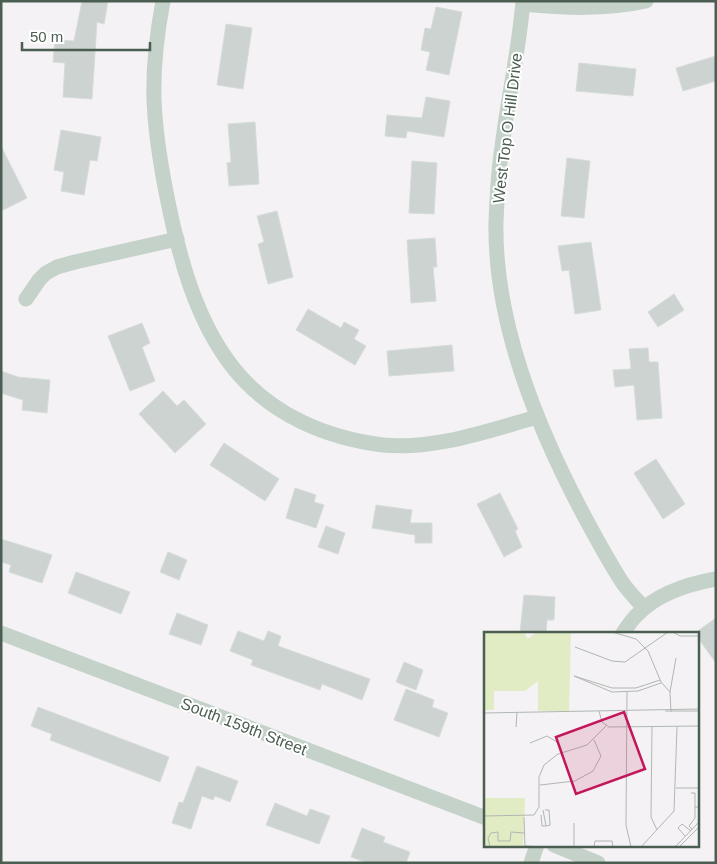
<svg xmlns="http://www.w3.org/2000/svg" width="717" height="864" font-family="Helvetica,sans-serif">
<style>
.building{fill:#ccd3d0;stroke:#d6dcda}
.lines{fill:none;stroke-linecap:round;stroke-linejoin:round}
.minor{stroke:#c4d2c9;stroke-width:15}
.labels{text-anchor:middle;stroke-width:4;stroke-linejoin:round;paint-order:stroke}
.street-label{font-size:16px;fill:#4b5e52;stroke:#fff}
.inset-road{fill:none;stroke:#b0b7b3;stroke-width:1}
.view{fill:#c2185b;fill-opacity:0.15;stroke:#c2185b;stroke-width:2.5}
.inset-edge{fill:none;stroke:#4b5e52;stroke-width:2.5}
</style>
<rect width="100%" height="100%" fill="#f4f2f4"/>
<!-- building -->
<g class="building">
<polygon points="82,1 108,1 104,24 97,22 92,99 63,97 65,63 53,62 55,40 74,41"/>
<polygon points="436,7 462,12 449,75 426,70 430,52 421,50 425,28 431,29"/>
<polygon points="226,24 252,28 243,89 217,85"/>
<polygon points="716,56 716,81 683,91 676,68"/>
<polygon points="579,63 636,69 633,96 576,91"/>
<polygon points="426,97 450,101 444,137 407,131 406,138 385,136 387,115 422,118"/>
<polygon points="255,122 259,184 229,186 227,163 231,162 228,124"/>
<polygon points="61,130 101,137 97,161 90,160 84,195 61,191 64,172 54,170"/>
<polygon points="1,146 27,198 1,211"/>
<polygon points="567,158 590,161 584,218 561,216"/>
<polygon points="412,161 437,163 434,214 409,213"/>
<polygon points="277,211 293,277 268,284 258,244 264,242 257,216"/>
<polygon points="435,238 437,267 433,267 436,301 411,303 407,240"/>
<polygon points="591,242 601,310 575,314 569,270 562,271 558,246"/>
<polygon points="674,294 684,310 658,327 648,312"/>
<polygon points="308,309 341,328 344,322 359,330 354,339 366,346 355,365 296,330"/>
<polygon points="142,323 150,343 142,347 155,381 130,391 108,336"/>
<polygon points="452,345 454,371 389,376 387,351"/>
<polygon points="648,348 649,362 658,362 662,418 637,420 634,385 615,387 613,370 631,369 629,349"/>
<polygon points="1,371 18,377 50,380 47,413 22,410 23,400 1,393"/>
<polygon points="163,391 177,406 184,400 206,424 175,453 139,414"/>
<polygon points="224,443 279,479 265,501 210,465"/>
<polygon points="656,459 685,504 663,519 634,473"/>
<polygon points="295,488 316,495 314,502 324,505 316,528 286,518"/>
<polygon points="500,493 518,529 515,531 522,547 504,557 477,504"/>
<polygon points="376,505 412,510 410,523 432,523 432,543 415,543 415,535 372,528"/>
<polygon points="326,526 345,533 338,554 318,547"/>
<polygon points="1,539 52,555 42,583 9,572 11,565 1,562"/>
<polygon points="168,552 187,560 179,580 160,572"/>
<polygon points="76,572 130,592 121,614 68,593"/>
<polygon points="524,595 555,597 554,620 547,620 546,633 520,633"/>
<polygon points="177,613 208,625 201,645 169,634"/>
<polygon points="716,618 716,663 698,638 698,633 695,633"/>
<polygon points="238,631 264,641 268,631 281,636 278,646 370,679 362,700 322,684 320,690 251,665 253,660 230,651"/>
<polygon points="404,662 423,670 416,690 396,682"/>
<polygon points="406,689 434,700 432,707 448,713 439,737 394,720"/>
<polygon points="38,707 169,757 160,782 50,740 52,734 31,726"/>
<polygon points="197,766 238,781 230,802 215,796 213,800 202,796 191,829 172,823 179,802 183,803"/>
<polygon points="275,803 307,816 310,809 330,816 319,844 266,825"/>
<polygon points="362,828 385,837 383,842 410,852 406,863 368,863 351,857"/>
</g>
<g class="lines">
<!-- minor -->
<g class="minor">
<path d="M163,1C157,33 153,66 154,99C155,130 160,161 166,192C178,253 195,321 235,370C272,415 326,438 383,445C435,450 487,431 537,417"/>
<path d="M523,1C519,50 508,98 502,147C498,172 497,197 496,222C494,321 536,424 581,510C594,534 607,559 622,582C628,591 637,600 644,608"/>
<path d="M523,4C564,8 605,10 646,1"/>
<polyline points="26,299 39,280 46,273 57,267 75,262 177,239"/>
<polyline points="1,633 486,818"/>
<path d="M623,633C628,626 632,619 638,614C658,593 688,584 716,579"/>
<polyline points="554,845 598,863"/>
<polyline points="531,863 537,845"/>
</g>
</g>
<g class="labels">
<!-- street labels -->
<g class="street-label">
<text transform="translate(507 128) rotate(-83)" y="6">West Top O Hill Drive</text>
<text transform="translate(244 726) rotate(21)" y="6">South 159th Street</text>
</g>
</g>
<!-- overview -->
<g transform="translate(484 632)">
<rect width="215" height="215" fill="#f4f2f4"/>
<path d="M0,0H40L44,7L52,0H87L85,79H54V49L41,59H10V78H0ZM0,166H41L39,215H0Z" fill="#e1ecc5"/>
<path class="inset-road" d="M128,0L152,7L164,19L177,50L186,60L187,80M189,0L196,4H215M91,15L128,29L141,30L184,0M176,48L152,56H128L90,44L128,60L154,59L177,51M143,60L142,193L147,215M186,60L192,26M115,79L118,90L125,95L215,94M181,79H215M0,81L215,77M32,95L33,80M168,95L167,185L173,198M46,111L63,104L73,110L78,121M56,153L91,149L109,139L117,124L110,108M192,156H215M207,161H211V175H215M61,178H65L66,193L62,194M57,183L58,194H62L59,178M0,184L50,183L55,175V145L60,133L74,122L103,113L122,94M40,185L41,215M90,191V215M208,197L205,194L211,186V175M201,204L194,196L198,192L207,199M41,214L59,215M6,215L4,206L7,201L14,200V209H26L27,200L40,201M110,215L111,209H128L129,215M157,215L190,179L193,95M191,215L215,190M195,215L215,195"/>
<path class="view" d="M140,80L161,137L92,162L72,105Z"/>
<rect width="215" height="215" class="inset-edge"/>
</g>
<!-- border -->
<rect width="717" height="864" fill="none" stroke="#4b5e52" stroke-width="5"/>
<!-- scale -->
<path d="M22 42v8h128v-8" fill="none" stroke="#4b5e52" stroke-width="2.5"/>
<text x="30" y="42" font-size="15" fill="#4b5e52" stroke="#ffffff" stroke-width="4" paint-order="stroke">50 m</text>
</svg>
